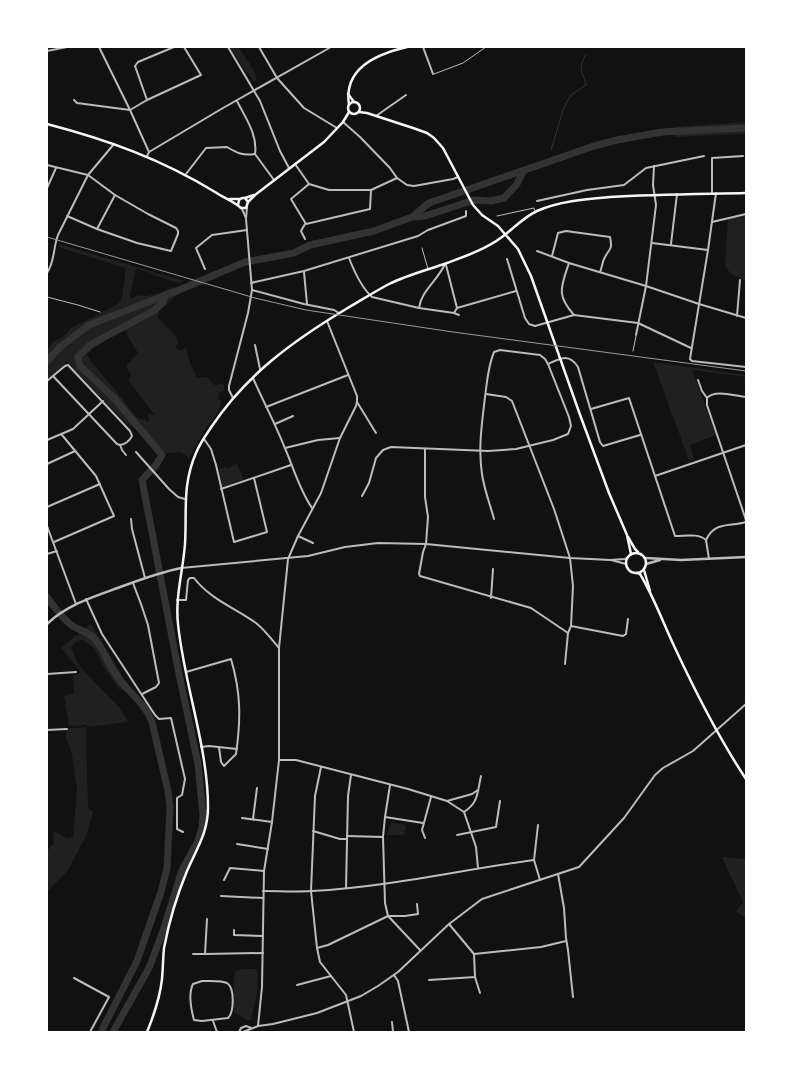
<svg xmlns="http://www.w3.org/2000/svg" width="793" height="1079" font-family="Mulish,sans-serif">
<style>
.green{fill:#202020;fill-rule:evenodd}
.lines{fill:none;stroke-linecap:round;stroke-linejoin:round}
.stream{stroke:#333;stroke-width:1}
.river{stroke:#333;stroke-width:7}
.service{stroke:#bcbcbc;stroke-width:1}
.minor{stroke:#bcbcbc;stroke-width:2}
.tertiary{stroke:#bcbcbc;stroke-width:2.5}
.secondary{stroke:#f5f5f5;stroke-width:2.5}
.rail{stroke:#9a9a9a;stroke-width:1}
</style>
<rect width="100%" height="100%" fill="#111"/>
<!-- green -->
<g class="green">
<polygon points="230,47 238,47 252,67 257,79 254,82 248,72 246,73"/>
<polygon points="746,122 746,134 675,137 674,127"/>
<polygon points="746,214 746,281 730,273 725,265 728,218"/>
<path d="M59,244L184,281L179,283L153,275L151,273L137,269L135,271L130,295L131,298L138,295C149,299 163,291 173,287L178,294L159,311L158,318L176,336L178,343L176,346L177,349L180,350L186,348L189,360L197,378L207,377L214,385L222,384L224,385V391L220,392L218,399L221,400C222,411 210,422 205,430C199,439 194,449 189,458L181,452L166,453L138,430L126,423L66,361V364L47,380V350L54,341L63,337L71,328L118,304L122,297L126,268L58,247ZM128,331L126,333L138,353L126,366L131,375L129,381L155,415L148,414L149,422L136,417L117,392L92,363L87,354C98,344 113,332 128,331Z"/>
<polygon points="653,362 746,375 746,377 692,370 716,435 690,445 694,458 689,460"/>
<polygon points="236,463 238,465 243,479 222,487 219,469 227,467 228,469"/>
<polygon points="91,624 134,695 119,689 102,664 93,647 83,640 77,641 71,648 79,666 120,708 128,722 86,727 88,808 93,812 86,836 68,870 47,892 47,851 54,843 53,831 67,838 73,837 77,790 72,754 66,737 67,729 86,727 87,725 69,726 64,696 74,693 73,676 81,672 61,648"/>
<polygon points="391,822 406,825 404,835 387,835"/>
<polygon points="722,857 746,859 746,918 736,912 743,902"/>
<path d="M243,969H256C261,983 254,1006 251,1020H246L234,1012V983L235,971Z"/>
</g>
<g class="lines">
<!-- stream -->
<path class="stream" d="M551,150L564,107L571,95L586,85C582,68 577,72 586,54"/>
<!-- river -->
<g class="river">
<polyline points="413,217 425,216 474,200 491,201 504,198 517,184 523,171"/>
<polyline points="47,361 60,347 89,325 179,290 245,262 294,253 310,245 374,231 412,217 429,203 594,146 617,140 662,132 746,128"/>
<path d="M47,597C54,607 61,617 71,625C78,630 89,632 95,639C104,650 108,664 117,676C129,694 144,701 152,722L168,791L170,808L167,868L161,892L137,961L101,1032"/>
<polyline points="113,1032 149,968 163,931 182,870 197,843 202,828 203,815 198,764 179,674 142,480 156,465 162,455 114,398 80,366 78,357 90,345 155,310 163,302 165,295"/>
</g>
<!-- service -->
<g class="service">
<polyline points="434,74 463,63 486,47"/>
<polyline points="497,216 534,208 535,212"/>
<polyline points="422,248 428,269"/>
<polyline points="47,297 78,305 100,312"/>
<polyline points="633,351 636,336"/>
</g>
<!-- minor -->
<g class="minor">
<polyline points="99,47 130,110 149,152"/>
<polyline points="228,47 260,101 280,151 289,168"/>
<polyline points="259,47 277,78 304,108 337,128"/>
<polyline points="423,47 433,74"/>
<polyline points="47,51 67,47"/>
<polyline points="74,100 77,103 130,110 147,100 201,75 184,47"/>
<polyline points="147,100 135,66 138,62 174,47"/>
<path d="M237,101C245,117 258,135 255,154L274,180"/>
<polyline points="376,116 406,95"/>
<polyline points="343,122 360,137 390,168 397,178 407,185 414,186 453,179 458,177"/>
<polyline points="147,156 149,152 223,108 331,47"/>
<polyline points="295,164 309,184 329,190 371,190 397,178"/>
<polyline points="47,165 88,175 115,195 148,214 176,228 178,231 178,234 171,251 137,243 97,229 67,216"/>
<path d="M186,174L206,148L227,147C237,153 243,156 255,154"/>
<polyline points="309,184 291,199 306,224 370,209 371,190"/>
<polyline points="47,188 56,168"/>
<polyline points="712,193 712,158 743,156"/>
<polyline points="716,193 708,250 690,359 692,361 746,367"/>
<polyline points="537,201 587,190 624,185 646,168 704,156"/>
<polyline points="242,209 246,218"/>
<polyline points="712,222 746,214"/>
<polyline points="97,229 115,195"/>
<polyline points="305,239 301,231 305,224"/>
<polyline points="652,243 708,250"/>
<polyline points="671,244 677,194"/>
<polyline points="537,251 569,263 646,286 699,304 746,318"/>
<path d="M552,256L558,233L566,231L610,237C613,251 609,248 604,259C602,263 602,268 600,272"/>
<path d="M349,258C354,271 362,288 372,297L419,308L454,313L459,315"/>
<polyline points="507,259 525,318 529,324 535,326 574,315 638,323 691,348"/>
<path d="M569,263C561,287 556,295 574,315"/>
<polyline points="446,265 457,308"/>
<polyline points="205,269 196,248 212,235 247,230"/>
<polyline points="304,272 307,304"/>
<path d="M47,273C55,261 53,248 58,235L88,175L114,144"/>
<polyline points="251,283 304,271 418,236 428,230 466,216 466,211"/>
<polyline points="252,290 304,304 334,310 339,313"/>
<path d="M419,308C421,291 438,280 445,264"/>
<polyline points="454,313 457,308 516,291"/>
<polyline points="737,316 740,280"/>
<polyline points="636,335 646,286 656,205 653,185 654,166"/>
<polyline points="255,345 260,369"/>
<path d="M548,364C561,358 569,353 578,367L600,442L603,446L640,435"/>
<path d="M253,378C263,401 275,423 284,446C293,466 299,489 312,508"/>
<polyline points="698,380 702,391 707,398 707,405 746,520"/>
<polyline points="47,381 53,376"/>
<polyline points="486,394 506,397 512,401 554,509 570,558 573,586 571,626 568,633 565,664"/>
<polyline points="233,398 229,390 229,386 248,313 252,290 246,219 247,207"/>
<path d="M707,398C715,389 735,396 746,397"/>
<polyline points="357,402 376,433"/>
<polyline points="266,407 348,375"/>
<path d="M591,409L629,398L675,536C686,536 698,533 706,540L709,559"/>
<polyline points="275,424 293,416"/>
<polyline points="204,439 211,449 216,465 234,542 267,532 254,478"/>
<polyline points="47,440 73,429 103,401"/>
<path d="M120,445C125,445 130,440 132,436L130,431L68,365L65,366L53,376L117,444L120,445L122,450L126,455"/>
<polyline points="285,448 318,440 340,438"/>
<polyline points="425,449 425,497 428,517 426,544 423,552 419,574 420,576 531,608 568,633"/>
<polyline points="136,452 169,489 178,497 185,499"/>
<polyline points="47,464 75,451"/>
<polyline points="655,476 746,445"/>
<polyline points="221,489 291,465"/>
<path d="M362,496L369,483L376,458L383,450L391,447L488,451L516,449L553,440L568,434L571,426L569,417L548,364L545,359L540,355L500,350L494,352C488,366 487,382 485,397C482,423 478,448 482,474C484,489 490,504 494,519"/>
<polyline points="47,507 100,484"/>
<polyline points="131,519 132,529 145,578"/>
<polyline points="47,526 76,604"/>
<polyline points="298,536 313,543"/>
<path d="M706,540C715,521 729,527 746,522"/>
<polyline points="54,542 114,516 96,476 62,435"/>
<polyline points="47,554 57,551"/>
<polyline points="611,560 626,564"/>
<polyline points="181,568 308,556 345,547 378,543 426,544 570,558 610,560 625,559 627,558"/>
<polyline points="133,583 141,604 148,625 159,683 156,687 142,694"/>
<polyline points="491,598 493,569"/>
<polyline points="86,599 102,634 155,715 159,719 171,718 185,779 182,795 177,798 177,829 183,832"/>
<path d="M177,600H186L188,580L190,578H194C210,599 235,608 256,623C265,630 272,640 279,648"/>
<polyline points="571,626 623,636 626,634 628,619"/>
<path d="M186,672L231,659C241,693 241,719 236,754L224,766L221,762L219,747"/>
<polyline points="47,674 76,672"/>
<polyline points="47,730 67,729"/>
<polyline points="201,747 209,746 237,749"/>
<polyline points="279,760 296,760 408,789 447,801 464,812 476,847 478,868"/>
<polyline points="321,767 315,796 311,891 317,948 320,962 346,995 354,1032"/>
<polyline points="390,785 385,817 383,837 385,903 388,916 420,950"/>
<polyline points="447,801 472,794 478,790"/>
<path d="M464,812C479,802 477,793 481,776"/>
<polyline points="385,817 423,823"/>
<polyline points="242,818 272,822"/>
<polyline points="253,819 257,788"/>
<polyline points="313,831 340,839 347,839"/>
<polyline points="457,835 496,827 500,801"/>
<polyline points="347,836 383,837"/>
<polyline points="425,838 422,830 431,797"/>
<polyline points="237,844 268,849"/>
<polyline points="534,860 538,825"/>
<polyline points="558,874 564,908 566,938 568,950 573,997"/>
<polyline points="224,880 230,868 264,871"/>
<polyline points="346,888 348,796 351,775"/>
<path d="M263,891C279,891 296,892 312,891C387,887 460,870 534,860L540,880"/>
<polyline points="221,896 263,898"/>
<polyline points="207,919 205,954 263,953"/>
<polyline points="234,930 234,935 263,936"/>
<polyline points="317,948 328,945 388,916 405,916 418,914 417,904"/>
<polyline points="193,954 205,954"/>
<polyline points="474,954 541,947 566,941"/>
<polyline points="394,975 398,981 409,1032"/>
<polyline points="475,977 480,993"/>
<polyline points="74,978 109,997 90,1032"/>
<polyline points="429,980 475,977 474,954 449,924"/>
<path d="M202,981C209,981 221,980 227,983C235,988 234,1012 228,1018L202,1021L194,1020C191,1009 188,994 193,984Z"/>
<polyline points="297,985 331,976"/>
<polyline points="213,1021 217,1032"/>
<polyline points="392,1022 393,1032"/>
<polyline points="258,1026 262,987 264,871 272,822 279,760 279,648 288,559 298,536 321,493 340,438 356,406 357,402 357,396 327,321"/>
<polyline points="239,1032 241,1028 246,1026 251,1028"/>
<polyline points="243,1032 258,1026 273,1024 317,1013 361,996 378,986 398,972 449,924 482,899 579,867 624,818 655,775 663,768 693,751 746,704"/>
</g>
<!-- tertiary -->
<g class="tertiary">
<polyline points="646,558 681,560 746,557"/>
<polyline points="646,564 660,560"/>
<path d="M47,624C68,604 96,596 123,586C142,579 161,572 181,568"/>
</g>
<!-- secondary -->
<g class="secondary">
<polyline points="348,94 354,102"/>
<circle cx="354" cy="108" r="6"/>
<path d="M349,105C343,68 377,54 407,47"/>
<polyline points="359,112 367,113 413,128 427,133 434,138 443,148 473,205 482,215 498,226 518,249 531,276 579,412 609,493 627,535 631,554"/>
<path d="M47,124C108,140 161,159 215,192C224,198 233,201 241,208H246L248,202L245,198H242L239,200L238,205"/>
<polyline points="245,198 254,195"/>
<polyline points="229,199 240,199"/>
<polyline points="248,202 255,195 324,142 343,122 349,112"/>
<polyline points="628,537 635,549 638,552"/>
<circle cx="636" cy="563" r="10"/>
<polyline points="644,570 650,591"/>
<path d="M637,573L640,574C654,597 663,623 675,648C696,693 718,737 746,779"/>
<path d="M147,1032C154,1015 160,997 162,979C163,968 163,958 164,948C169,922 177,895 187,871C197,848 208,833 208,807C208,747 184,684 178,624C175,597 183,571 185,544C187,511 182,485 196,453C200,443 206,435 212,426C247,374 293,341 346,309C360,301 374,292 389,284C407,275 427,270 447,263C466,256 486,249 502,237C514,228 524,217 537,211C559,201 586,199 610,197C655,194 701,194 746,193"/>
</g>
<!-- rail -->
<polyline class="rail" points="47,237 255,298 306,310 453,332 746,371"/>
</g>
<!-- border -->
<rect width="793" height="1079" fill="none" stroke="#ffffff" stroke-width="96"/>
</svg>
